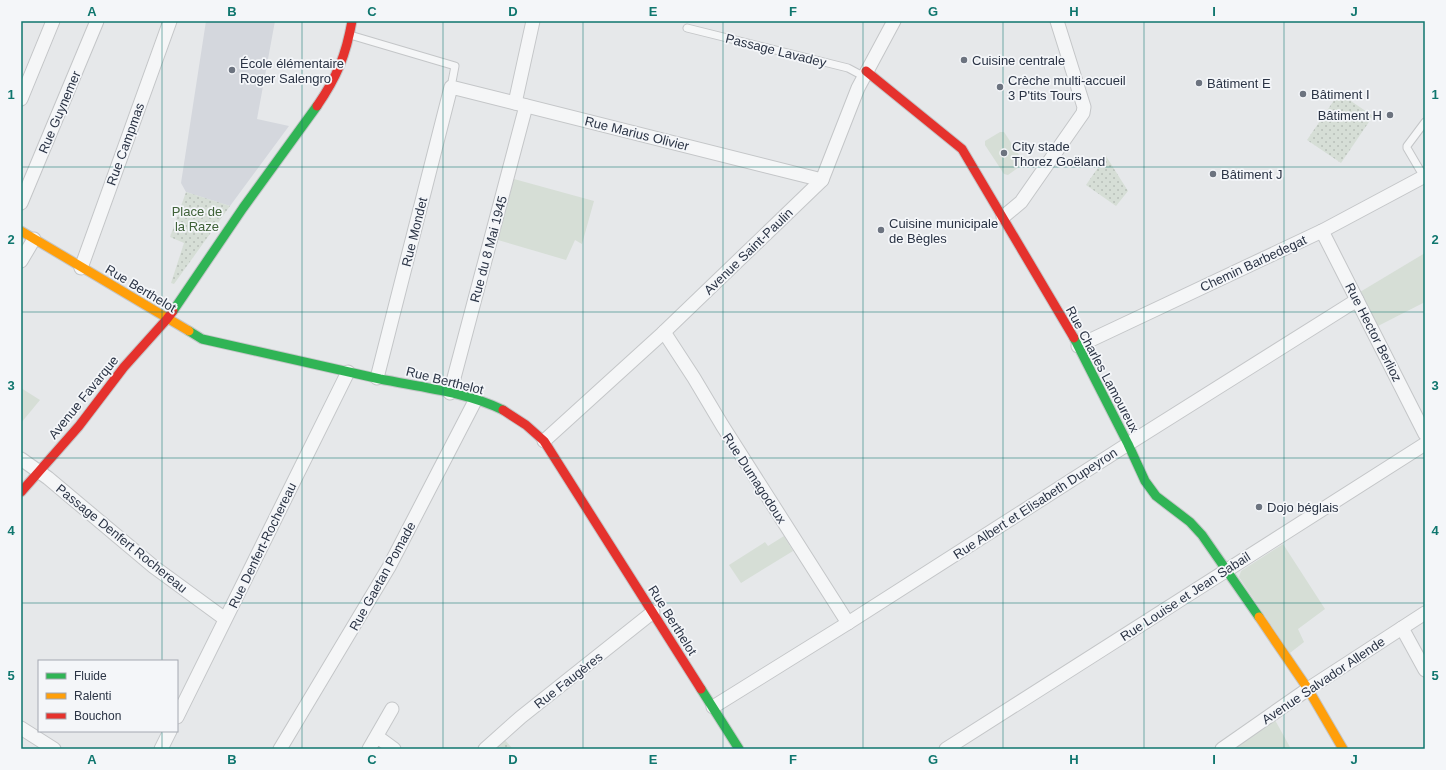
<svg xmlns="http://www.w3.org/2000/svg" width="1446" height="770" font-family="Arial,sans-serif">
<style>
.built{fill:#d4d7dd}
.grass{fill:url(#grass-dots)}
.garden{fill:#d6ded6}
.lines{fill:none;stroke-linecap:round;stroke-linejoin:round}
.lane-casing{stroke:#c4c6c8;stroke-width:9}
.street-casing{stroke:#c4c6c8;stroke-width:15}
.fast-casing{stroke:#c4c6c8;stroke-width:11}
.slow-casing{stroke:#c4c6c8;stroke-width:11}
.jam-casing{stroke:#c4c6c8;stroke-width:11}
.lane{stroke:#f5f6f7;stroke-width:7}
.street{stroke:#f5f6f7;stroke-width:13}
.fast{stroke:#30b455;stroke-width:9}
.slow{stroke:#ff9f0a;stroke-width:9}
.jam{stroke:#e5322d;stroke-width:9}
.grid{fill:none;stroke:#0f766e;stroke-width:1;stroke-opacity:0.55}
.poi-dot{fill:#6c737f;stroke:#f4f6f9;stroke-width:1.5}
.labels{text-anchor:middle;stroke-width:3.5;stroke-linejoin:round;paint-order:stroke}
.street-label{font-size:13px;fill:#2b3445;stroke:#f4f6f9}
.poi-label{font-size:13px;fill:#2b3445;stroke:#f4f6f9;text-anchor:start}
.park-label{font-size:13px;fill:#3f6138;stroke:#f4f6f9}
.neatline{fill:none;stroke:#0f766e;stroke-width:1.5}
.grid-label{font-size:13px;text-anchor:middle;font-weight:bold;fill:#0f766e}
</style>
<defs>
<pattern id="grass-dots" width="8" height="8" patternUnits="userSpaceOnUse"><rect width="8" height="8" fill="#d6ded6"/><path d="M2 2h.1M6 6h.1" fill="none" stroke="#b8bfb9" stroke-width="1.8" stroke-linecap="round"/></pattern>
</defs>
<rect width="100%" height="100%" fill="#e6e8ea"/>
<!-- built -->
<polygon class="built" points="206,21 275,21 257,119 289,126 230,206 186,192 181,183"/>
<!-- grass -->
<g class="grass">
<polygon points="1339,93 1373,116 1341,163 1307,140"/>
<polygon points="1106,156 1128,191 1116,206 1086,185"/>
<polygon points="186,192 230,206 174,284 171,283 184,243 170,237"/>
<polygon points="504,739 513,749 496,749"/>
</g>
<!-- garden -->
<g class="garden">
<polygon points="1000,132 1004,132 1023,161 1022,165 1008,175 1004,174 985,145 985,141"/>
<polygon points="514,179 594,201 582,244 575,240 566,260 498,240"/>
<polygon points="1425,253 1425,302 1378,326 1360,292"/>
<polygon points="21,388 40,400 21,423"/>
<polygon points="784,536 793,551 741,583 729,565 765,542 768,546"/>
<polygon points="1283,544 1325,609 1298,629 1304,642 1290,653 1239,577 1241,571"/>
<polygon points="1275,720 1291,749 1232,749"/>
</g>
<g class="lines">
<defs>
<g id="lane">
<polyline points="687,28 848,68 863,76"/>
<polyline points="350,35 455,66 451,87"/>
<polyline points="1424,177 1407,148 1407,146 1425,122"/>
</g>
<g id="street">
<polyline points="21,99 53,21"/>
<polyline points="515,103 533,21"/>
<polyline points="21,203 97,21"/>
<polyline points="1003,217 1021,202 1083,113 1084,107 1057,21"/>
<polyline points="1322,231 1425,434"/>
<polyline points="21,261 34,239"/>
<polyline points="81,268 170,21"/>
<polyline points="664,332 694,378 722,425 848,623"/>
<polyline points="1078,346 1322,231 1425,176"/>
<polyline points="377,378 451,87 822,180"/>
<polyline points="450,393 526,106"/>
<polyline points="544,441 664,332 822,180 858,88 894,21"/>
<polyline points="21,459 48,478 154,567 225,619"/>
<polyline points="1402,628 1425,670"/>
<polyline points="713,707 848,623 1128,444 1357,300"/>
<polyline points="177,717 348,372"/>
<polyline points="21,728 54,749"/>
<polyline points="374,741 379,738 394,749"/>
<polyline points="161,749 170,731"/>
<polyline points="280,749 389,567 476,399"/>
<polyline points="369,749 392,709"/>
<polyline points="485,749 521,717 653,612"/>
<polyline points="946,749 1425,444"/>
<polyline points="1222,749 1308,689 1425,613"/>
</g>
<g id="fast">
<polyline points="173,311 243,208 317,106"/>
<path d="M189,331L202,339C261,352 320,366 380,379C420,387 466,392 503,410"/>
<polyline points="1074,338 1128,444 1145,481 1156,496 1190,522 1202,535 1259,617"/>
<polyline points="701,689 739,749"/>
</g>
<g id="slow">
<polyline points="21,231 189,331"/>
<polyline points="1259,617 1308,689 1343,749"/>
</g>
<g id="jam">
<polyline points="866,71 962,149 1074,338"/>
<path d="M317,106C337,77 346,55 352,21"/>
<polyline points="503,410 526,425 544,441 701,689"/>
<polyline points="21,492 79,426 124,367 167,319 173,311"/>
</g>
</defs>
<!-- lane casing -->
<use href="#lane" class="lane-casing"/>
<!-- street casing -->
<use href="#street" class="street-casing"/>
<!-- fast casing -->
<use href="#fast" class="fast-casing"/>
<!-- slow casing -->
<use href="#slow" class="slow-casing"/>
<!-- jam casing -->
<use href="#jam" class="jam-casing"/>
<!-- lane -->
<use href="#lane" class="lane"/>
<!-- street -->
<use href="#street" class="street"/>
<!-- fast -->
<use href="#fast" class="fast"/>
<!-- slow -->
<use href="#slow" class="slow"/>
<!-- jam -->
<use href="#jam" class="jam"/>
</g>
<!-- grid -->
<path class="grid" d="M162,21V661M302,21V749M443,21V749M583,21V749M723,21V749M863,21V749M1003,21V749M1144,21V749M1284,21V749M21,167H1425M21,312H1425M21,458H1425M21,603H1425M162,731V749"/>
<!-- markers -->
<g class="poi-dot">
<circle cx="964" cy="60" r="4"/>
<circle cx="232" cy="70" r="4"/>
<circle cx="1199" cy="83" r="4"/>
<circle cx="1000" cy="87" r="4"/>
<circle cx="1303" cy="94" r="4"/>
<circle cx="1390" cy="115" r="4"/>
<circle cx="1004" cy="153" r="4"/>
<circle cx="1213" cy="174" r="4"/>
<circle cx="881" cy="230" r="4"/>
<circle cx="1259" cy="507" r="4"/>
</g>
<g class="labels">
<!-- street labels -->
<g class="street-label">
<text transform="translate(776 50) rotate(14)" y="5">Passage Lavadey</text>
<text transform="translate(59 112) rotate(-67)" y="5">Rue Guynemer</text>
<text transform="translate(637 133) rotate(14)" y="5">Rue Marius Olivier</text>
<text transform="translate(125 144) rotate(-70)" y="5">Rue Campmas</text>
<text transform="translate(414 232) rotate(-76)" y="5">Rue Mondet</text>
<text transform="translate(488 249) rotate(-75)" y="5">Rue du 8 Mai 1945</text>
<text transform="translate(748 251) rotate(-44)" y="5">Avenue Saint-Paulin</text>
<text transform="translate(1253 263) rotate(-25)" y="5">Chemin Barbedegat</text>
<text transform="translate(141 288) rotate(31)" y="5">Rue Berthelot</text>
<text transform="translate(1374 332) rotate(63)" y="5">Rue Hector Berlioz</text>
<text transform="translate(1103 369) rotate(62)" y="5">Rue Charles Lamoureux</text>
<text transform="translate(445 380) rotate(14)" y="5">Rue Berthelot</text>
<text transform="translate(83 397) rotate(-51)" y="5">Avenue Favarque</text>
<text transform="translate(755 478) rotate(57)" y="5">Rue Dumagodoux</text>
<text transform="translate(1035 503) rotate(-33)" y="5">Rue Albert et Elisabeth Dupeyron</text>
<text transform="translate(122 538) rotate(39)" y="5">Passage Denfert Rochereau</text>
<text transform="translate(262 545) rotate(-64)" y="5">Rue Denfert-Rochereau</text>
<text transform="translate(382 576) rotate(-61)" y="5">Rue Gaetan Pomade</text>
<text transform="translate(1185 596) rotate(-33)" y="5">Rue Louise et Jean Sabail</text>
<text transform="translate(673 620) rotate(58)" y="5">Rue Berthelot</text>
<text transform="translate(568 680) rotate(-38)" y="5">Rue Faugères</text>
<text transform="translate(1323 680) rotate(-34)" y="5">Avenue Salvador Allende</text>
</g>
<!-- poi labels -->
<g class="poi-label">
<text x="972" y="65">Cuisine centrale</text>
<text x="240" y="68">École élémentaire<tspan x="240" dy="15">Roger Salengro</tspan></text>
<text x="1008" y="85">Crèche multi-accueil<tspan x="1008" dy="15">3 P'tits Tours</tspan></text>
<text x="1207" y="88">Bâtiment E</text>
<text x="1311" y="99">Bâtiment I</text>
<text x="1382" y="120" text-anchor="end">Bâtiment H</text>
<text x="1012" y="151">City stade<tspan x="1012" dy="15">Thorez Goëland</tspan></text>
<text x="1221" y="179">Bâtiment J</text>
<text x="889" y="228">Cuisine municipale<tspan x="889" dy="15">de Bègles</tspan></text>
<text x="1267" y="512">Dojo béglais</text>
</g>
<!-- park labels -->
<g class="park-label">
<text x="197" y="216">Place de<tspan x="197" dy="15">la Raze</tspan></text>
</g>
</g>
<!-- border -->
<rect width="1446" height="770" fill="none" stroke="#f4f6f9" stroke-width="44"/>
<!-- legend -->
<rect x="38" y="660" width="140" height="72" fill="#f4f6f9" stroke="#a4a8b1"/>
<rect x="46" y="673" width="20" height="6" fill="#30b455" stroke="#a4a8b1"/>
<text x="74" y="680" font-size="12" fill="#2b3445">Fluide</text>
<rect x="46" y="693" width="20" height="6" fill="#ff9f0a" stroke="#a4a8b1"/>
<text x="74" y="700" font-size="12" fill="#2b3445">Ralenti</text>
<rect x="46" y="713" width="20" height="6" fill="#e5322d" stroke="#a4a8b1"/>
<text x="74" y="720" font-size="12" fill="#2b3445">Bouchon</text>
<rect x="22" y="22" width="1402" height="726" class="neatline"/>
<g class="grid-label">
<text x="92" y="16">A</text>
<text x="232" y="16">B</text>
<text x="372" y="16">C</text>
<text x="513" y="16">D</text>
<text x="653" y="16">E</text>
<text x="793" y="16">F</text>
<text x="933" y="16">G</text>
<text x="1074" y="16">H</text>
<text x="1214" y="16">I</text>
<text x="1354" y="16">J</text>
<text x="11" y="99">1</text>
<text x="1435" y="99">1</text>
<text x="11" y="244">2</text>
<text x="1435" y="244">2</text>
<text x="11" y="390">3</text>
<text x="1435" y="390">3</text>
<text x="11" y="535">4</text>
<text x="1435" y="535">4</text>
<text x="11" y="680">5</text>
<text x="1435" y="680">5</text>
<text x="92" y="764">A</text>
<text x="232" y="764">B</text>
<text x="372" y="764">C</text>
<text x="513" y="764">D</text>
<text x="653" y="764">E</text>
<text x="793" y="764">F</text>
<text x="933" y="764">G</text>
<text x="1074" y="764">H</text>
<text x="1214" y="764">I</text>
<text x="1354" y="764">J</text>
</g>
</svg>
